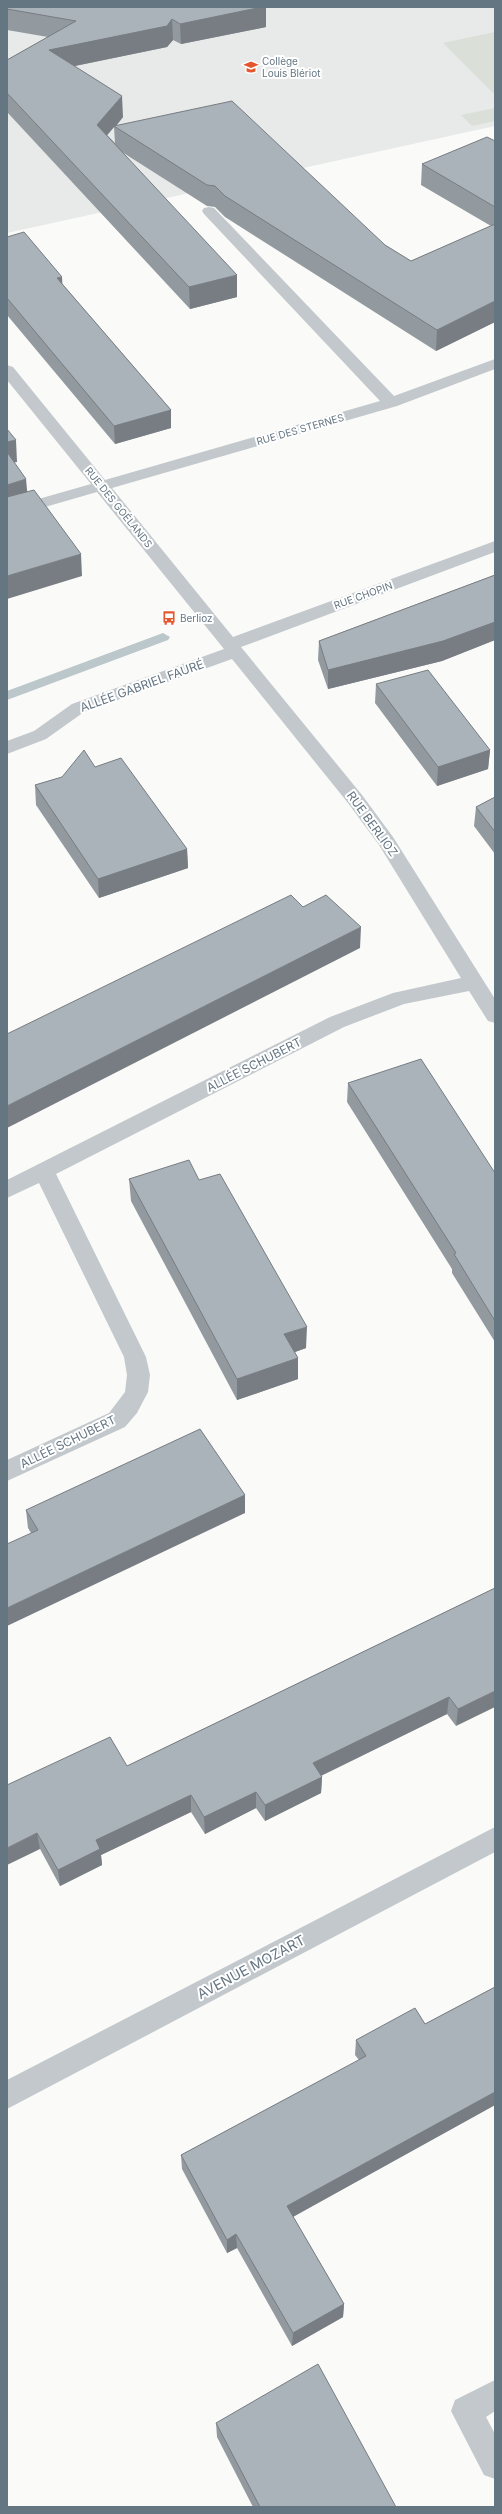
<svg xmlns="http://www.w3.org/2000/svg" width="502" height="2514" font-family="Inter,sans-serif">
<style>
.built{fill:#e8e9e9}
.green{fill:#dadfd7}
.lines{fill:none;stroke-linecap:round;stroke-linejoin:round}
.stream{fill:#bbc7cb;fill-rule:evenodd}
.minor{fill:#c3c8cc;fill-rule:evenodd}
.wall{fill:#929a9f;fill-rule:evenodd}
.shaded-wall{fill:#777d82}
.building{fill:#aab3b9;stroke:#777d82}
.labels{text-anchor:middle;stroke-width:4;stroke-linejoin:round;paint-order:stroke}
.far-poi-label{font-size:10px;fill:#657683;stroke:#fff;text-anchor:start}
.far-street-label{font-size:10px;fill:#657683;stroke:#fff}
.street-label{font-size:12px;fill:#657683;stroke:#fff}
.near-street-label{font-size:14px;fill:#657683;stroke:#fff}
</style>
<rect width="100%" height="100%" fill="#fafaf8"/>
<!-- built -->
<polygon class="built" points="7,7 495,7 495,126 7,233"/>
<!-- green -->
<g class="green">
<polygon points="495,32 495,95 443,43"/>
<polygon points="495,108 495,121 472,126 461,115"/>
</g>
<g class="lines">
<!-- stream -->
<polygon class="stream" points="163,633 170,637 168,640 7,700 7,691"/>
<!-- minor -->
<g class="minor">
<polygon points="209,207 214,208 394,396 495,359 495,369 397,406 112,488 233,637 495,541 495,552 241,647 362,795 393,837 495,999 495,1023 488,1021 469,991 404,1004 344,1027 56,1174 146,1357 150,1375 148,1392 137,1413 125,1427 7,1481 7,1460 109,1413 125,1392 127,1375 124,1357 39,1183 7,1198 7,1180 330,1017 393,993 461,978 379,845 348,803 232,659 84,712 46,739 7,754 7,741 34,731 72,704 224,649 97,492 7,518 7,508 91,484 7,380 7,365 13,367 105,480 380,401 204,214 202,211 204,208"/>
<polygon points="495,1827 495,1852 7,2109 7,2080"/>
<polygon points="495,2380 495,2411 486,2417 495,2434 495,2479 484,2475 451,2411 455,2400"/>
</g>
</g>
<!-- wall -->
<g class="wall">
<path d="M7,7H266V27L181,44L173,40L167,47L75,66L123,117L116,126L385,245L411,261L491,226L421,185L422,164L495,141V322L436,351L225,217L215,207L207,206L122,152L237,297L190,309L7,112V60L48,37L7,30ZM114,127L115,143L107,135Z"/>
<polygon points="7,237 63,285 171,410 171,428 115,444 7,315"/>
<polygon points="495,575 495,640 442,661 328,689 318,660 319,641"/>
<polygon points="376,684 490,750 488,769 437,786 375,703"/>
<polygon points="95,767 187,849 188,868 99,898 36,805 35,785"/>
<polygon points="495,797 495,854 474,826 476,807"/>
<polygon points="348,1083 495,1173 495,1342 452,1273 452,1269 347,1102"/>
<polygon points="129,1179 199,1180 306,1348 295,1352 298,1358 298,1379 237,1400 131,1201"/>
<polygon points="245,1495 245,1513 31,1533 28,1528 26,1510"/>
<polygon points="495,1588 456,1726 447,1714 321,1776 322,1777 321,1793 265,1821 256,1808 205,1834 191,1812 101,1855 102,1865 60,1886 40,1849 7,1785 127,1766"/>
<polygon points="495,1987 495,2105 293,2217 344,2304 343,2317 292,2346 237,2248 227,2253 182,2169 181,2155 359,2060 355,2055 356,2040 425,2024"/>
<polygon points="216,2423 396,2507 253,2507 217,2437"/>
</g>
<!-- shaded-wall -->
<g class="shaded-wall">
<polygon points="262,7 266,7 266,27 181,44 180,24"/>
<polygon points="172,19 173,40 167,47 50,71 49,50"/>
<polygon points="122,96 123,117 115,127 114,126 114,127 98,146 97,125"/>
<polygon points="237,275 237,297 190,309 189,287"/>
<polygon points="62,277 63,295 57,278"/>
<polygon points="495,301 495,322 436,351 437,330"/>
<polygon points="171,410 171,428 115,444 114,426"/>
<polygon points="16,440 17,462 7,464 7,442"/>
<polygon points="26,479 28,500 7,507 7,485"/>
<polygon points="81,554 82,576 7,599 7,576"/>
<polygon points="495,622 495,640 442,661 328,689 328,670"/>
<polygon points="490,750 488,769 437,786 438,767"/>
<polygon points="187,849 188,868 99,898 98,879"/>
<polygon points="361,927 360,948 7,1128 7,1106"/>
<polygon points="307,1327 306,1348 284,1356 284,1334"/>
<polygon points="298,1358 298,1379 237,1400 237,1379"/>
<polygon points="245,1495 245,1513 7,1626 7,1608"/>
<polygon points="495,1691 495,1707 456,1726 458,1709"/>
<polygon points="449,1697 447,1714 312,1780 313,1763"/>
<polygon points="322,1777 321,1793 265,1821 265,1805"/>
<polygon points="256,1792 256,1808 205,1834 204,1817"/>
<polygon points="191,1795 191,1812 101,1855 102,1865 60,1886 58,1870 96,1840"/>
<polygon points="37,1833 40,1849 7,1865 7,1848"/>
<polygon points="495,2092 495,2105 287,2220 287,2206"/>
<polygon points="236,2234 237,2248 227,2253 227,2240"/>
<polygon points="344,2304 343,2317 292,2346 293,2333"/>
</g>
<!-- building -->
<g class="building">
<polygon points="7,7 262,7 180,24 172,19 167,26 49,50 122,96 97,125 237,275 189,287 7,93 7,60 76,21 7,9"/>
<polygon points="232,101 385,245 411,261 495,224 495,301 437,330 225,196 215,186 207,185 114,126"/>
<polygon points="487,137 495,141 495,207 422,164"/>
<polygon points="24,232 62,277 57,278 171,410 114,426 7,298 7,237"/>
<polygon points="7,429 16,440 7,442"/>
<polygon points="7,452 26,479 7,485"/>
<polygon points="34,490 81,554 7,576 7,497"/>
<polygon points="495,575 495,622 443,641 328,670 319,641"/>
<polygon points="428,670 490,750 438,767 376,684"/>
<polygon points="84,750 95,767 121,758 187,849 98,879 35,785 62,777"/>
<polygon points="495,797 495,832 476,807"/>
<polygon points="291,895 303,907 326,895 361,927 7,1106 7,1034"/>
<polygon points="421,1059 495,1173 495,1321 454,1254 456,1253 348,1083"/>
<polygon points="189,1160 199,1180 220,1174 307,1327 284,1334 298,1358 237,1379 129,1179"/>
<polygon points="200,1429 245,1495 7,1608 7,1544 38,1530 26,1510"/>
<polygon points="495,1588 495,1691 458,1709 449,1697 364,1738 313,1763 322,1777 265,1805 256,1792 204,1817 191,1795 96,1840 100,1849 58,1870 37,1833 7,1848 7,1785 110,1737 127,1766"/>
<polygon points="495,1987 495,2092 287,2206 344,2304 293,2333 236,2234 227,2240 181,2155 366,2056 356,2040 415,2008 425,2024"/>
<polygon points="318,2364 396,2507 260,2507 216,2423"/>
</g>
<!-- icons -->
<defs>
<symbol id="school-bare" viewBox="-9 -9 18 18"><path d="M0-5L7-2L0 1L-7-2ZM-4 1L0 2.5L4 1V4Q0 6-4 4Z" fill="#e4572e" stroke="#fff" stroke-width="2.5" paint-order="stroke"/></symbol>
<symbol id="bus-bare" viewBox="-9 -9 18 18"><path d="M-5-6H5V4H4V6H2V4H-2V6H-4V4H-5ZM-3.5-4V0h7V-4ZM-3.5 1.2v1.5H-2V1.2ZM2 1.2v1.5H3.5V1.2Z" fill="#e4572e" stroke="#fff" stroke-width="2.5" paint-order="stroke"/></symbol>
</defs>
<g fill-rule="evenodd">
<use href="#school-bare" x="241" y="57" width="20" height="20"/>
<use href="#bus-bare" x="159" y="608" width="20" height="20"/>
</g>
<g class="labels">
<!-- far-poi labels -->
<g class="far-poi-label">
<text x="262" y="65">Collège<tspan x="262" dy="12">Louis Blériot</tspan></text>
<text x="180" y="622">Berlioz</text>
</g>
<!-- far-street labels -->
<g class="far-street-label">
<text transform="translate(300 429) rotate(-16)" y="4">RUE DES STERNES</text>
<text transform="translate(119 507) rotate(51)" y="4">RUE DES GOÉLANDS</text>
<text transform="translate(363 595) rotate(-20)" y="4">RUE CHOPIN</text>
</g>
<!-- street labels -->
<g class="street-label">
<text transform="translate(142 686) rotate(-20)" y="4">ALLÉE GABRIEL FAURÉ</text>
<text transform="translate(372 824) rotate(54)" y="4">RUE BERLIOZ</text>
<text transform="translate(254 1065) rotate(-27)" y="4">ALLÉE SCHUBERT</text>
<text transform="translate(68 1442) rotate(-26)" y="4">ALLÉE SCHUBERT</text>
</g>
<!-- near-street labels -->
<g class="near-street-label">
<text transform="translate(251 1967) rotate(-28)" y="5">AVENUE MOZART</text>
</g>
</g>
<!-- border -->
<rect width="502" height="2514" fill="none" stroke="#657683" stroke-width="16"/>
</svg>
